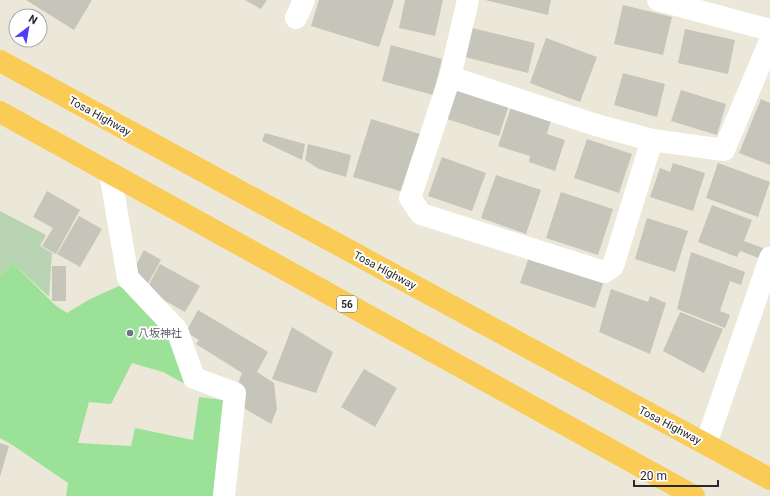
<svg xmlns="http://www.w3.org/2000/svg" width="770" height="496" font-family="Roboto,'Noto Sans JP',sans-serif">
<style>
.green{fill:#9be197}
.cemetery{fill:#b9d4b2}
.building{fill:#c6c5ba}
.lines{fill:none;stroke-linecap:round;stroke-linejoin:round}
.street{stroke:#fff;stroke-width:22}
.highway{stroke:#fbcc55;stroke-width:22}
.worship-dot{fill:#6b7280;stroke:#fff;stroke-width:1.5}
.labels{text-anchor:middle;stroke-width:4;stroke-linejoin:round;paint-order:stroke}
.shield{fill:#fff;stroke:#696969;stroke-width:1}
.shield-label{font-size:10px;font-weight:bold;fill:#292929}
.street-label{font-size:11px;fill:#292929;stroke:#fff}
.worship-label{font-size:11px;fill:#5b616d;stroke:#fff;text-anchor:start}
</style>
<rect width="100%" height="100%" fill="#ebe8da"/>
<!-- green -->
<polygon class="green" points="13,263 55,305 67,313 90,299 119,286 133,295 171,332 189,386 163,372 132,363 111,404 89,402 78,443 131,446 135,428 193,440 199,397 223,400 213,496 66,496 68,483 14,446 0,438 0,276"/>
<!-- cemetery -->
<polygon class="cemetery" points="0,211 46,235 40,246 52,253 49,297 13,263 0,276"/>
<!-- building -->
<g class="building">
<polygon points="26,0 92,0 74,30"/>
<polygon points="245,0 267,0 261,9"/>
<polygon points="319,0 394,0 379,47 311,26"/>
<polygon points="405,0 443,0 435,36 399,28"/>
<polygon points="485,0 551,0 548,15"/>
<polygon points="623,5 672,17 663,55 614,44"/>
<polygon points="472,28 535,43 528,73 465,57"/>
<polygon points="685,29 735,40 728,74 678,63"/>
<polygon points="546,38 597,57 580,102 530,83"/>
<polygon points="391,45 442,59 433,95 382,81"/>
<polygon points="623,73 665,84 657,117 614,105"/>
<polygon points="457,85 510,102 499,136 447,119"/>
<polygon points="681,90 726,104 717,135 671,121"/>
<polygon points="761,99 770,103 770,165 739,153"/>
<polygon points="511,107 551,120 547,134 565,140 555,171 529,162 530,156 498,146"/>
<polygon points="371,119 420,134 403,192 353,177"/>
<polygon points="265,133 305,144 302,160 262,141"/>
<polygon points="587,139 632,154 619,193 574,178"/>
<polygon points="308,144 351,155 346,177 319,169 305,160"/>
<polygon points="442,157 486,173 472,211 428,196"/>
<polygon points="673,163 705,173 693,211 650,197 660,168 670,172"/>
<polygon points="718,163 770,182 758,217 706,198"/>
<polygon points="496,175 541,190 526,234 481,218"/>
<polygon points="47,191 80,210 56,254 42,246 53,228 33,217"/>
<polygon points="561,192 613,209 598,255 546,238"/>
<polygon points="712,205 752,220 744,241 763,248 759,258 740,251 737,257 698,242"/>
<polygon points="79,216 102,229 80,267 57,254"/>
<polygon points="647,218 688,231 675,272 635,259"/>
<polygon points="144,250 161,260 146,287 133,271"/>
<polygon points="691,252 745,272 741,285 730,281 720,311 730,315 725,328 677,309"/>
<polygon points="529,257 604,281 595,308 520,283"/>
<polygon points="160,264 200,286 185,312 146,290"/>
<rect x="52" y="266" width="14" height="35"/>
<polygon points="611,289 648,302 650,296 666,303 650,354 599,332"/>
<polygon points="198,310 268,352 257,372 274,383 277,409 271,424 237,404 238,384 242,373 196,344 199,340 186,332"/>
<polygon points="680,312 723,329 704,373 663,351"/>
<polygon points="292,327 333,352 316,393 272,379"/>
<polygon points="364,369 397,388 375,427 341,407"/>
<polygon points="0,443 9,446 0,477"/>
</g>
<g class="lines">
<!-- street -->
<g class="street">
<polyline points="468,0 450,77 410,198 421,214 604,272 613,266 652,140"/>
<polyline points="658,0 770,30"/>
<polyline points="296,18 304,0"/>
<polyline points="450,77 596,125 652,140 724,150 770,41"/>
<polyline points="110,173 128,278 177,330 194,378 235,393 224,496"/>
<polyline points="706,444 770,258"/>
</g>
<!-- highway -->
<g class="highway">
<polyline points="0,61 770,479"/>
<polyline points="0,112 694,496"/>
</g>
</g>
<!-- markers -->
<circle class="worship-dot" cx="130" cy="333" r="4"/>
<g class="labels">
<!-- shield labels -->
<rect class="shield" x="337" y="296" width="20" height="16" rx="3"/>
<g class="shield-label">
<text x="347" y="308">56</text>
</g>
<!-- street labels -->
<g class="street-label">
<text transform="translate(100 116) rotate(29)" y="4">Tosa Highway</text>
<text transform="translate(385 270) rotate(28)" y="4">Tosa Highway</text>
<text transform="translate(670 425) rotate(28)" y="4">Tosa Highway</text>
</g>
<!-- worship labels -->
<g class="worship-label">
<text x="138" y="337">八坂神社</text>
</g>
</g>
<!-- north arrow -->
<g transform="translate(28 28) rotate(31)"><circle r="19" fill="#ffffff" stroke="#a9a9a9"/>
<path d="M0-3L7 15L0 10L-7 15Z" fill="#4e3cf6"/>
<text y="-6" font-size="11" font-weight="bold" text-anchor="middle" fill="#292929">N</text>
</g>
<!-- scale -->
<path d="M634 480v6h84v-6" fill="none" stroke="#292929" stroke-width="2"/>
<text x="640" y="480" font-size="12" fill="#292929" stroke="#ffffff" stroke-width="3" paint-order="stroke">20 m</text>
</svg>
